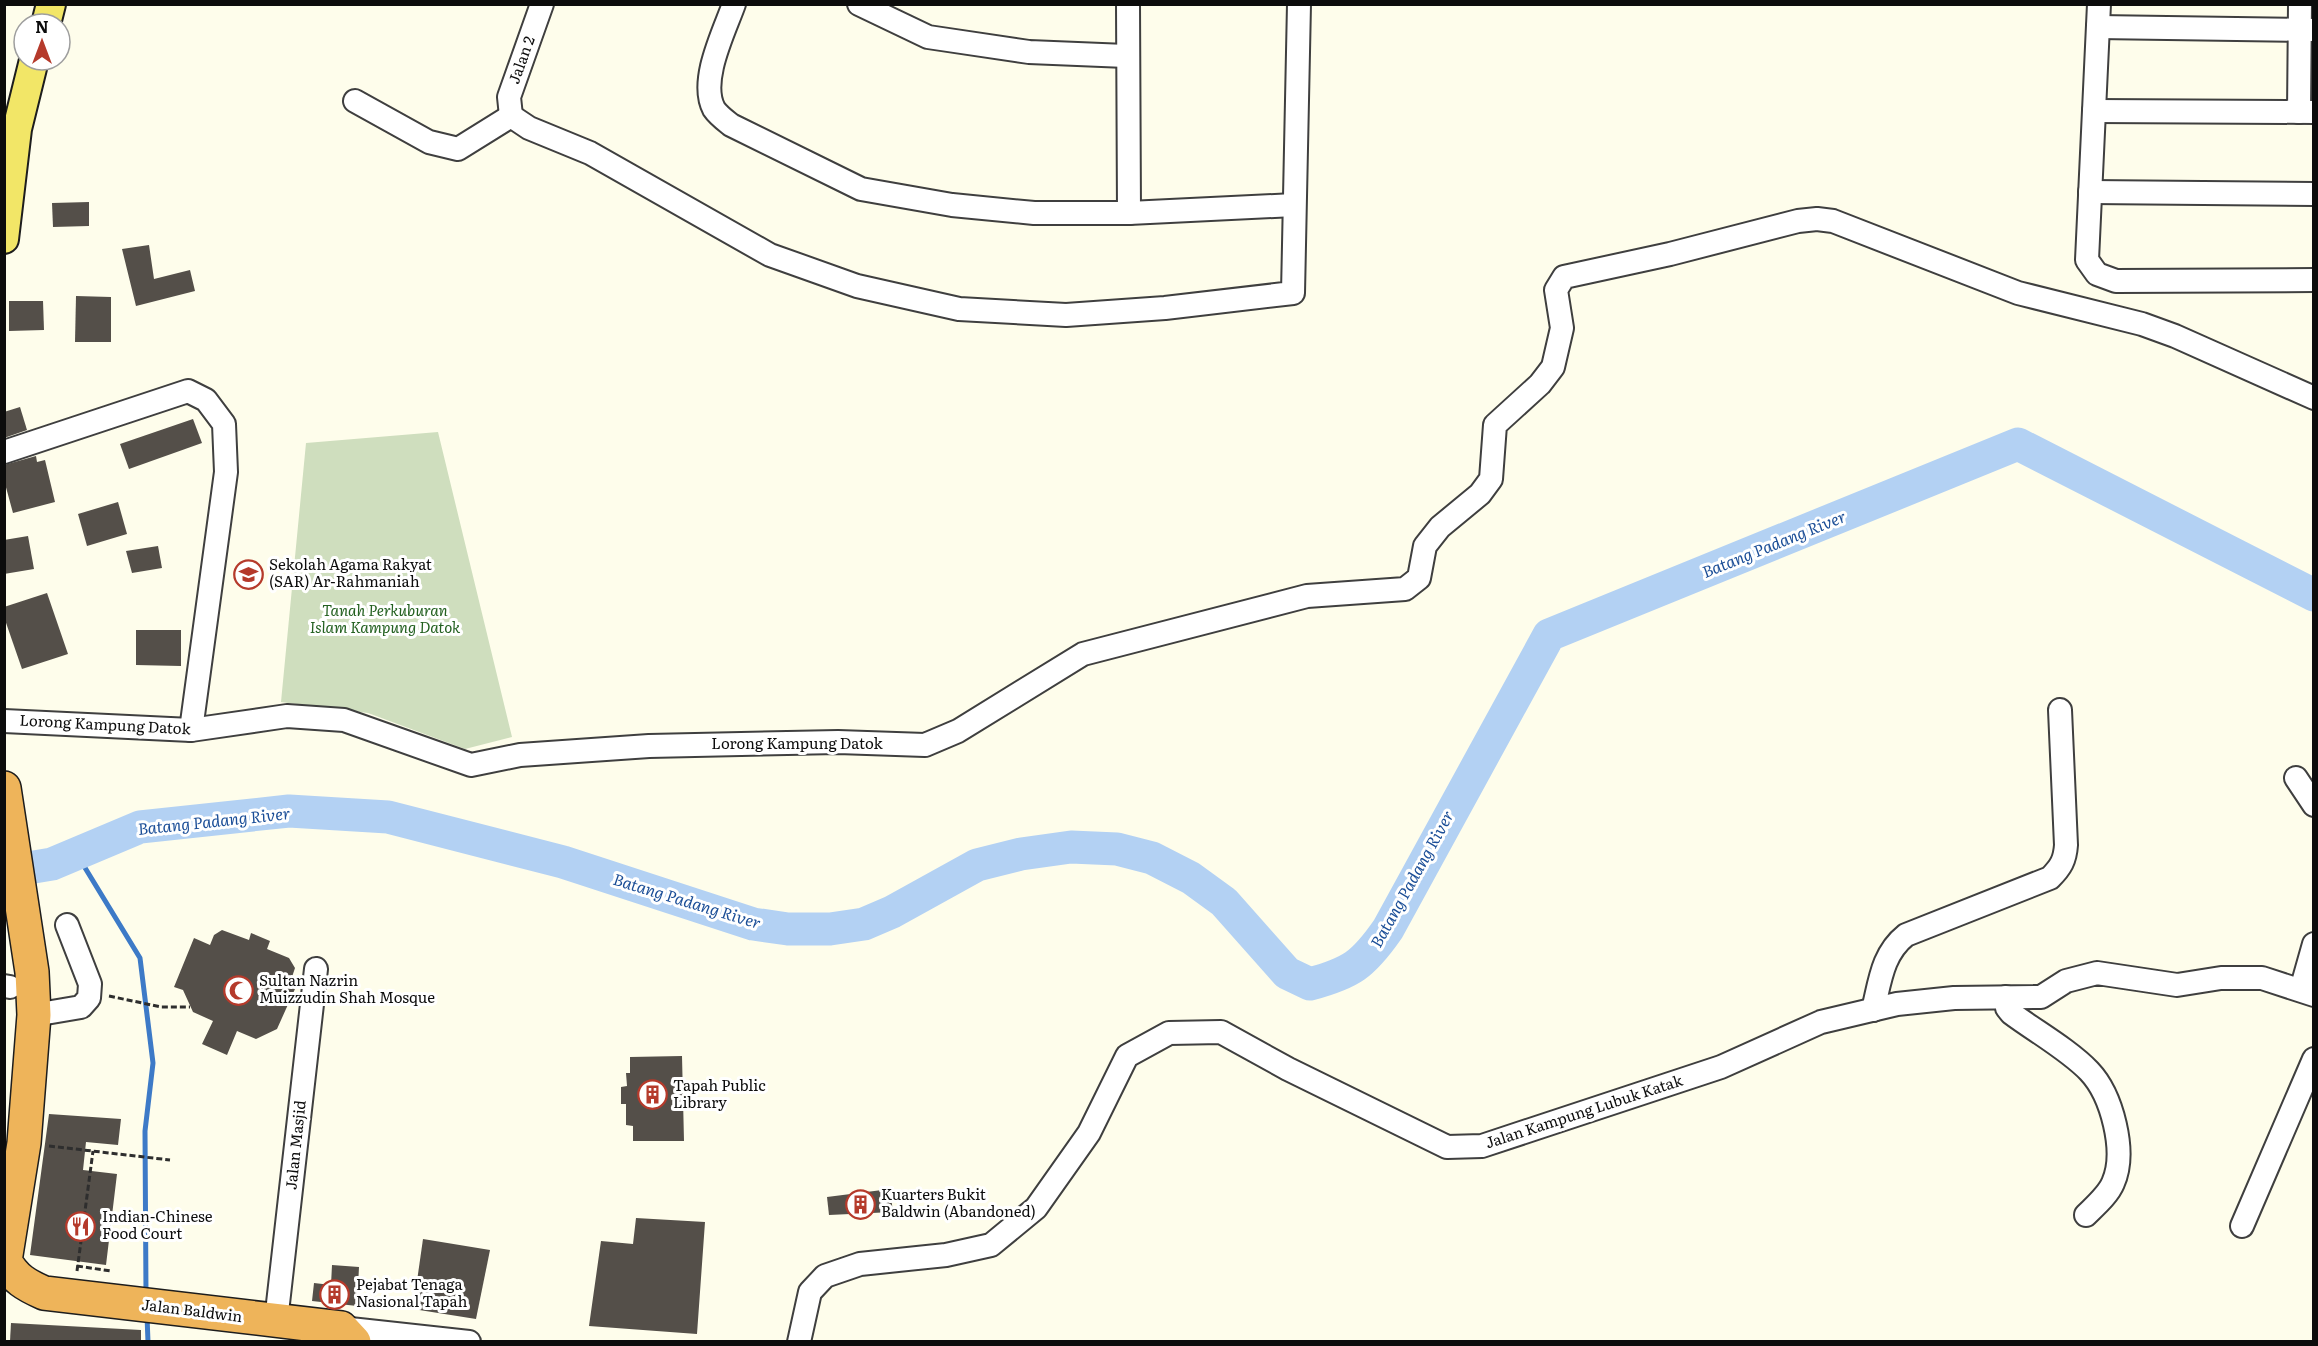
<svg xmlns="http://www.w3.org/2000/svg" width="2318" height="1346" font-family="Literata,serif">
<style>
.cemetery{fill:#cfdebe}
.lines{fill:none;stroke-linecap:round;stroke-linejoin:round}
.stream{stroke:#3d7ac7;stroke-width:5}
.river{stroke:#b3d1f3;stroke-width:33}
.building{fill:#544f49}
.minor-casing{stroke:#3f3f3f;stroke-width:26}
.major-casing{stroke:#1d1d1d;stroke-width:32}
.highway-casing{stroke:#1d1d1d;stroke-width:36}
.path{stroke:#2e2e2e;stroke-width:3;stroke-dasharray:6 3;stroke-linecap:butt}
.minor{stroke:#fff;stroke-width:22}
.major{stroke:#f2e667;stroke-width:28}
.highway{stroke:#eeb45a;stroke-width:33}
.labels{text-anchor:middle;stroke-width:6;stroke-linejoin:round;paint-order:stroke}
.street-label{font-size:15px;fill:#0c0c0c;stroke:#fff}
.poi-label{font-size:15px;fill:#0c0c0c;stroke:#fff;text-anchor:start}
.park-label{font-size:15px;font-style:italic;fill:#236020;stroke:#fff}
.water-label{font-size:16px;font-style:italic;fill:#1b4e97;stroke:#fff}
</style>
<rect width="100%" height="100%" fill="#fefdeb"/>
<!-- cemetery -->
<polygon class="cemetery" points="438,432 512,737 465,749 368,713 281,702 306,443"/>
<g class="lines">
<!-- stream -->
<g class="stream">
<polyline points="76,853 140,958 153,1063 145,1131 146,1295"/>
<polyline points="147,1316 148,1342"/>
</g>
<!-- river -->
<path class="river" d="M4,872L52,864L140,827L289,811L388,817L563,862L753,924L788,929H830L864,924L892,912L977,865L1021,854L1071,847L1117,849L1152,858L1191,878L1224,902L1287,973L1310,984C1351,973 1363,965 1388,929L1549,635L2018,444L2314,595"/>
</g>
<!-- building -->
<g class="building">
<polygon points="89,202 89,226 53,227 52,203"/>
<polygon points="149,245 154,279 190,270 195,291 136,306 122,249"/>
<polygon points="76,296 111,297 111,342 75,342"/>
<polygon points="9,301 43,301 44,330 9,331"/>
<polygon points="20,407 27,430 4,438 4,412"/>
<polygon points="193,419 202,443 129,469 120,444"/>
<polygon points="36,456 37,462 45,460 55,502 13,513 4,480 4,465"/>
<polygon points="118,502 127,534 87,546 78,514"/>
<polygon points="28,536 34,569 4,574 4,540"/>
<polygon points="158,546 162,568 132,573 126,551"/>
<polygon points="47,593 68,654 22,669 4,617 4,607"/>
<polygon points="136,630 181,630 181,666 136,665"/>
<polygon points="222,930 249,940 251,933 270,941 267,949 289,958 295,968 292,977 299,980 277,1029 256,1039 237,1031 227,1055 202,1044 213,1021 193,1012 183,990 174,987 194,938 210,945 214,935"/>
<polygon points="682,1056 684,1141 633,1141 633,1126 626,1125 626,1104 621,1104 621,1087 627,1086 626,1073 630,1073 630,1057"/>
<polygon points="49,1114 121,1119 118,1145 86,1142 83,1170 117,1174 106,1265 30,1255"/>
<polygon points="890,1189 893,1212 829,1215 827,1197"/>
<polygon points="636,1218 705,1222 697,1334 589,1326 601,1241 633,1244"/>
<polygon points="423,1239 490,1250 476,1319 413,1309"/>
<polygon points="332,1265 359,1267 357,1306 312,1301 314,1283 331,1285"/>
<polygon points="11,1323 141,1330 141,1341 10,1341"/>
</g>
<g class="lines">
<defs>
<g id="minor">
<path d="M734,4C724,32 699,81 714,109C718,115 726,121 731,125L861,189L952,205L1034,213H1129L1294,205"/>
<polyline points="859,4 928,37 1029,52 1126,56"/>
<polyline points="1128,4 1129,213"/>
<polyline points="2099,4 2087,260 2097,274 2116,281 2314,280"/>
<polyline points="2098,27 2314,30"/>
<polyline points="355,101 429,142 458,149 511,116"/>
<polyline points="2094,111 2314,112"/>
<polyline points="2299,112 2300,4"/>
<polyline points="511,116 529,128 590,153 770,255 857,286 959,309 1066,315 1165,308 1293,293 1299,4"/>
<polyline points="511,116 509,97 542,4"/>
<polyline points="2090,192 2314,194"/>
<polyline points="4,452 188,391 206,400 224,424 226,472 191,730"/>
<polyline points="4,721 191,730 287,716 344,720 471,765 520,755 649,746 838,742 925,745 958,731 1083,654 1307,596 1405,589 1419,578 1425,546 1440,527 1480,494 1491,479 1495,425 1540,384 1553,367 1562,328 1556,290 1564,277 1670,254 1798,221 1817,219 1833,221 2018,293 2142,324 2175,336 2314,398"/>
<polyline points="2296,778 2314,805"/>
<polyline points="4,986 10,987"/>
<polyline points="2301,990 2314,944"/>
<path d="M2006,997L2007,1008L2011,1013C2035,1031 2069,1050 2089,1071C2112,1095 2127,1152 2113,1183C2108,1195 2095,1206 2086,1215"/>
<path d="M1873,1010C1880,982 1882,954 1906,935L2050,878C2061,867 2065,860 2066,845L2060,710"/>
<polyline points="34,1015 81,1007 89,998 90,984 67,925"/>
<polyline points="2242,1226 2314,1059"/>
<polyline points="276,1321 316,969"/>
<polyline points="341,1328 469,1342"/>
<polyline points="799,1342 810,1292 825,1276 860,1264 946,1255 991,1245 1036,1208 1089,1133 1127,1056 1169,1033 1221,1032 1288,1069 1447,1147 1482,1146 1721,1067 1821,1022 1897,1004 1954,998 2041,997 2066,981 2097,973 2177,985 2221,978 2262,978 2314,995"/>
</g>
<g id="major">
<polyline points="46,24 51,4"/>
<polyline points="4,239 17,129 34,60"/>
</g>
<path id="highway" d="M4,788L32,972L34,1015L24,1143L5,1261C15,1279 26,1285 44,1293L341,1328L354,1342"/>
</defs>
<!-- minor casing -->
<use href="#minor" class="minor-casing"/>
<!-- major casing -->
<use href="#major" class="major-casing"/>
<!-- highway casing -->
<use href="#highway" class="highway-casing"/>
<!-- path -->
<g class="path">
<polyline points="109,996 161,1007 190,1007"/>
<polyline points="49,1146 170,1160"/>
<polyline points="77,1266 111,1271"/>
<polyline points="77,1271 93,1151"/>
</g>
<!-- minor -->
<use href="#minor" class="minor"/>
<!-- major -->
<use href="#major" class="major"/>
<!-- highway -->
<use href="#highway" class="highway"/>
</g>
<!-- icons -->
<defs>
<symbol id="school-ring" viewBox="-11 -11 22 22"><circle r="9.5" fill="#fff" stroke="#b53a2b" stroke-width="1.5"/><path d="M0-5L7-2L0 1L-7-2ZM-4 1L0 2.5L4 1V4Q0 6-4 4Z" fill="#b53a2b"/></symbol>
<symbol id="mosque-ring" viewBox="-11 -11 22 22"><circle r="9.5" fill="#fff" stroke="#b53a2b" stroke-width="1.5"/><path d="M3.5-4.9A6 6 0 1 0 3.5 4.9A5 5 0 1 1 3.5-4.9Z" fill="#b53a2b"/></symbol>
<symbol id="building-ring" viewBox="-11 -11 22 22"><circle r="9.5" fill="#fff" stroke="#b53a2b" stroke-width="1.5"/><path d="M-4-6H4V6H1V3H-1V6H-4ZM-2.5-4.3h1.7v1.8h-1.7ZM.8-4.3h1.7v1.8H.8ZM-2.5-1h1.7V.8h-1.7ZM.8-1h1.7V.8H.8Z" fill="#b53a2b"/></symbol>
<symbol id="restaurant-ring" viewBox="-11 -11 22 22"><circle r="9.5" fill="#fff" stroke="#b53a2b" stroke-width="1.5"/><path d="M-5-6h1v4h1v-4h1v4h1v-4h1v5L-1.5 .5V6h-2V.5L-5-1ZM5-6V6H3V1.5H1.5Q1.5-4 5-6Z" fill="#b53a2b"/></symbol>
</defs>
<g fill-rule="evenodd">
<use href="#school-ring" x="232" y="558" width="33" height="33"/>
<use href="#mosque-ring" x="222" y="974" width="33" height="33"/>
<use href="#building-ring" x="636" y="1078" width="33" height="33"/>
<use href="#building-ring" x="844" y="1188" width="33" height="33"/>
<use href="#restaurant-ring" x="64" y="1210" width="33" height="33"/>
<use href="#building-ring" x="318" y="1278" width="33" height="33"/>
</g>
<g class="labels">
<!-- street labels -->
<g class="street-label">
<text transform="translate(522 60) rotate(-70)" y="5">Jalan 2</text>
<text transform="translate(105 725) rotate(3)" y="5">Lorong Kampung Datok</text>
<text x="797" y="749">Lorong Kampung Datok</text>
<text transform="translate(1584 1112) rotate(-18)" y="5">Jalan Kampung Lubuk Katak</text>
<text transform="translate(296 1145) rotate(-84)" y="5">Jalan Masjid</text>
<text transform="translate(192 1311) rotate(7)" y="5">Jalan Baldwin</text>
</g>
<!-- poi labels -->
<g class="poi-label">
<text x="269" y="570">Sekolah Agama Rakyat<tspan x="269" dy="17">(SAR) Ar-Rahmaniah</tspan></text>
<text x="259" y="986">Sultan Nazrin<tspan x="259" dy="17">Muizzudin Shah Mosque</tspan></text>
<text x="673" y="1091">Tapah Public<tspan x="673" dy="17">Library</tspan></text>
<text x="881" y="1200">Kuarters Bukit<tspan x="881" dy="17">Baldwin (Abandoned)</tspan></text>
<text x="102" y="1222">Indian-Chinese<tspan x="102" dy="17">Food Court</tspan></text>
<text x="356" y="1290">Pejabat Tenaga<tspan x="356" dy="17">Nasional Tapah</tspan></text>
</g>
<!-- park labels -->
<g class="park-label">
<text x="385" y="616">Tanah Perkuburan<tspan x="385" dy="17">Islam Kampung Datok</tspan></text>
</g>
<!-- water labels -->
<g class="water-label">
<text transform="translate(1774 544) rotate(-22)" y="6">Batang Padang River</text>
<text transform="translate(214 821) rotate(-6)" y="6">Batang Padang River</text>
<text transform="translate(1412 879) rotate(-61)" y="6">Batang Padang River</text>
<text transform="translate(687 901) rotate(17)" y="6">Batang Padang River</text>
</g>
</g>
<!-- border -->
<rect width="2318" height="1346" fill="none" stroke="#0c0c0c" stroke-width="12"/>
<!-- north arrow -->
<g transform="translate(42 42)"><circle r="28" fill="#ffffff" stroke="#9e9e9e" stroke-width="1.5"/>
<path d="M0-4.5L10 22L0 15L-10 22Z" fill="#b53a2b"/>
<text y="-9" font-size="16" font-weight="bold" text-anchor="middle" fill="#0c0c0c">N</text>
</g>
</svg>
